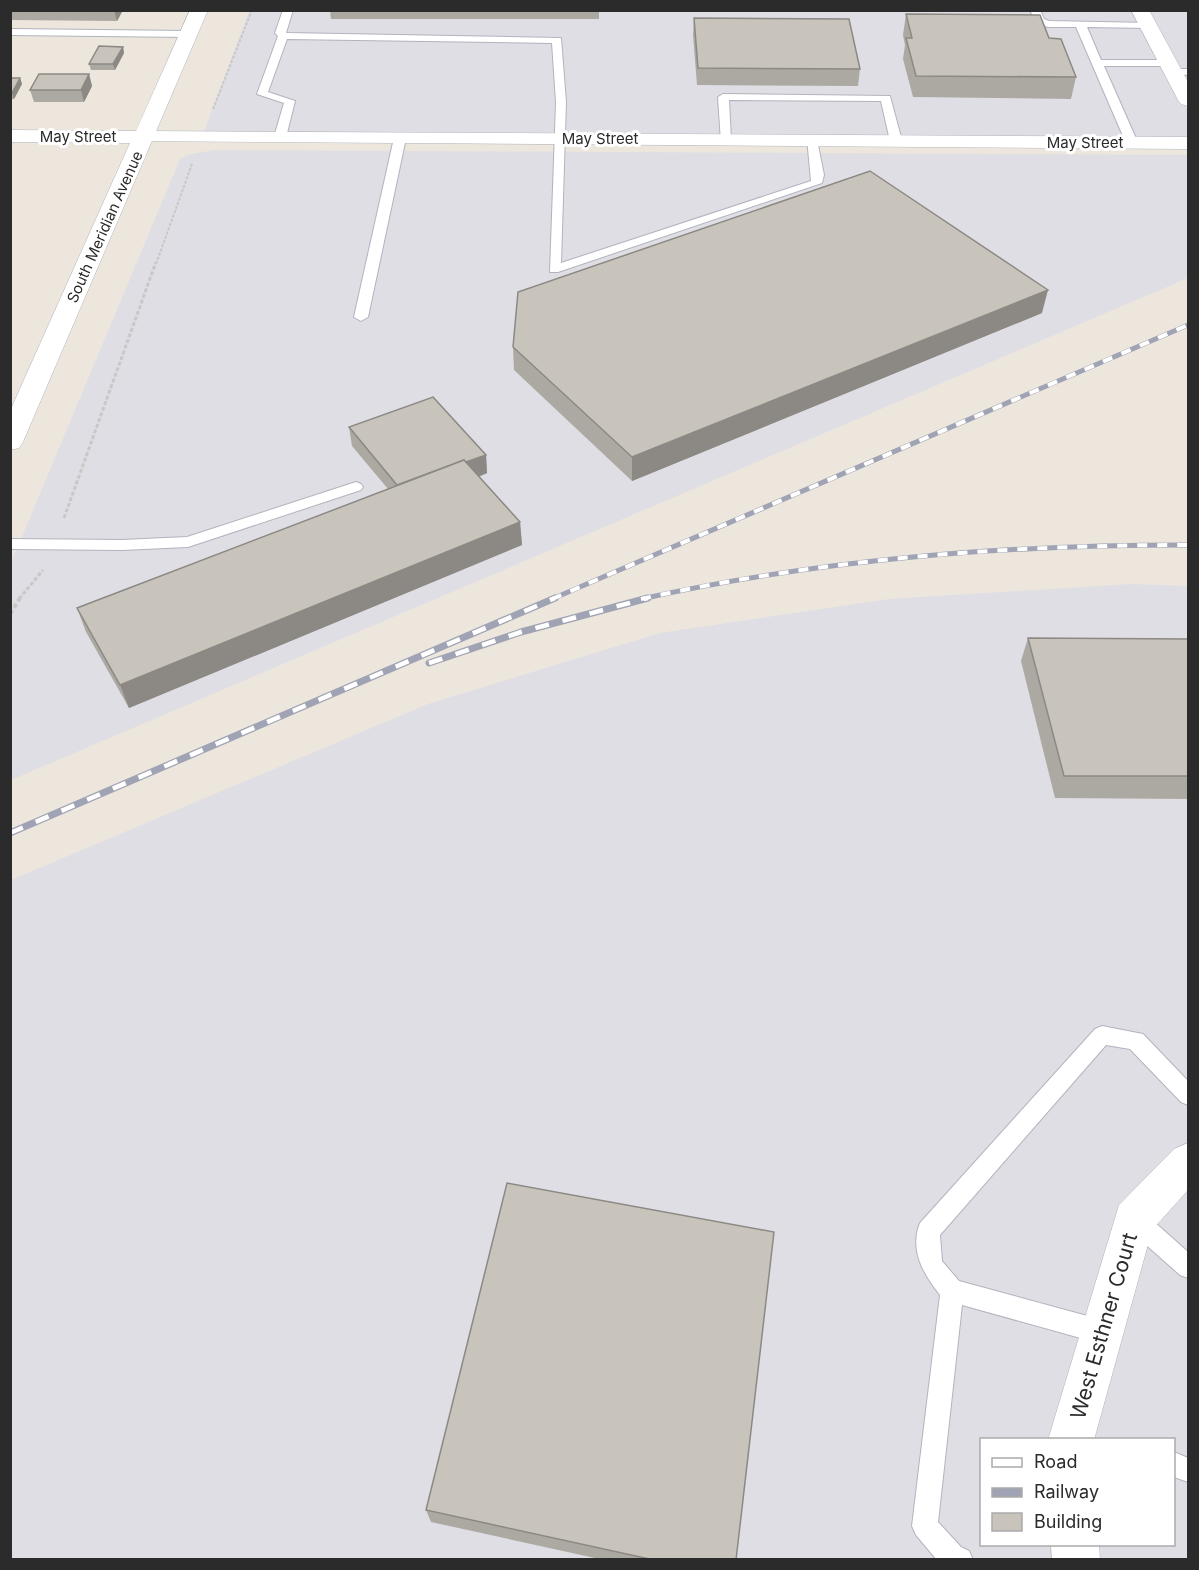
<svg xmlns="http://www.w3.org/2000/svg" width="1199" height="1570" font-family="Inter,sans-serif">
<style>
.industrial{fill:#e0dee5;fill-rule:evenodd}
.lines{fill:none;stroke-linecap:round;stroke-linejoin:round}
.lane-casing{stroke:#b1b3be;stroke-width:2}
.street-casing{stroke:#b1b3be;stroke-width:1}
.secondary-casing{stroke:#b1b3be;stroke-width:1}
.path-far2{stroke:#c8c8c8;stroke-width:2;stroke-dasharray:3 1.5;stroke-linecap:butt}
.path-far1{stroke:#c8c8c8;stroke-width:3;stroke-dasharray:4 2;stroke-linecap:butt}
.path{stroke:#c8c8c8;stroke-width:4;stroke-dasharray:4.5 3;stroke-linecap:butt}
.lane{fill:#fff;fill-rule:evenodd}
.street{fill:#fff;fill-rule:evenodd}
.secondary{fill:#fff;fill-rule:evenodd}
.rail-far1-casing{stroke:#a0a3b4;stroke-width:5}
.rail-casing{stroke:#a0a3b4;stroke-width:7}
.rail-far1{stroke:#fff;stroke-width:4;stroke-dasharray:10;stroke-linecap:butt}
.rail{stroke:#fff;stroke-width:4.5;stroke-dasharray:14;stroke-linecap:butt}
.wall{fill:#aca9a2}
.shaded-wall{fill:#8c8984}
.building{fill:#c8c4bc;stroke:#8c8984;stroke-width:1.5}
.labels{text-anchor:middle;stroke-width:6;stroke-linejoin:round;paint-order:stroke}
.far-street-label{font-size:15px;fill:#2b2b2b;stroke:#fff}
.near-street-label{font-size:21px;fill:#2b2b2b;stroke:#fff}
</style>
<rect width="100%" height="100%" fill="#ece6dd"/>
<!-- industrial -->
<g class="industrial">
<polygon points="249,11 1188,11 1188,143 202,137"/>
<polygon points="215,150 1188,155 1188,278 11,780 11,563 180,159 191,154"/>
<path d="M1131,584L1188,586V1559L11,1560V880L428,704L660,633L889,599ZM982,1440H1174V1544H982Z"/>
</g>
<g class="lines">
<defs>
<g id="lane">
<polygon points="283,10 293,10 286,33 561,38 566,102 561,263 811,181 807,138 817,140 824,175 822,183 558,272 550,272 556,102 552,43 287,39 268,92 295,101 286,137 280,140 274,137 284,103 257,94 278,36 275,33"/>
<polygon points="1030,10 1040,10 1044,19 1049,21 1152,23 1153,25 1148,28 1087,27 1101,60 1169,60 1174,63 1169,66 1104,66 1138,143 1136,145 1126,143 1076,27 1048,27 1036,23"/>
<polygon points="10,29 189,31 194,34 189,37 10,35"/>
<polygon points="1173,69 1188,69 1188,75 1169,74 1168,72"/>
<polygon points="723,94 890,96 902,141 896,144 890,141 881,101 729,100 731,140 721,142 718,97"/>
<polygon points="400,135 406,138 368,317 361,321 354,317 394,138"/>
<polygon points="356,482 361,484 363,487 361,490 188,547 122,550 10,549 10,539 122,540 187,537"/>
<path d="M1102,1026L1143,1034L1188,1081V1105L1181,1102L1130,1049L1106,1045L940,1235L942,1261L959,1281L1102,1320L1110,1324L1114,1332L1110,1340L1102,1344L962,1305L938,1522L961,1547L969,1551L973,1560H937L916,1535L912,1526L940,1295C924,1275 909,1250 920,1223L1095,1029Z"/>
<polygon points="1134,1208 1142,1211 1188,1252 1188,1278 1180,1275 1126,1227 1123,1219 1126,1211"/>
<polygon points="1174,1452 1188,1458 1188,1482 1174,1477"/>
</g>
<g id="street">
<polygon points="1131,10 1149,10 1188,82 1188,106 1181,104 1178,100"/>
<polygon points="144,131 1188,137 1188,149 137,141 134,137 137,133"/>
<polygon points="1188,1143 1188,1190 1152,1230 1094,1440 1048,1440 1119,1205 1174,1149"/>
<polygon points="1051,1544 1099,1544 1100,1560 1052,1560"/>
</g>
<polygon id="secondary" points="190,10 208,10 23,442 19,448 10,450 10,411 130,143 10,142 10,130 136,131"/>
</defs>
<!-- lane casing -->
<use href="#lane" class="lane-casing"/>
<!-- street casing -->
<use href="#street" class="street-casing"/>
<!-- secondary casing -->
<use href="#secondary" class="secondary-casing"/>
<!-- path-far2 -->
<g class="path-far2">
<polyline points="213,109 252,10"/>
<polyline points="156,264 192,164"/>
</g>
<!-- path-far1 -->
<g class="path-far1">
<polyline points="64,518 156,262"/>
<polyline points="19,599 43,570"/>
</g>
<!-- path -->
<polyline class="path" points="10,614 20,598"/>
<!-- lane -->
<use href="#lane" class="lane"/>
<!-- street -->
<use href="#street" class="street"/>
<!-- secondary -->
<use href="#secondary" class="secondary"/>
<defs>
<g id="rail-far1">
<polyline points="552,599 1188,325"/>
<path d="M641,599C822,559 1003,545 1188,545"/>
</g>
<g id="rail">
<polyline points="429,663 521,632 648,598"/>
<polyline points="10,833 555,598"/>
</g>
</defs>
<!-- rail-far1 casing -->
<use href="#rail-far1" class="rail-far1-casing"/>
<!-- rail casing -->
<use href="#rail" class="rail-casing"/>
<!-- rail-far1 -->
<use href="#rail-far1" class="rail-far1"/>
<!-- rail -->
<use href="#rail" class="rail"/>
</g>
<!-- wall -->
<g class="wall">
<polygon points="10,10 123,10 117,21 10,20"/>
<polygon points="330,10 599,10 599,19 331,19"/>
<polygon points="706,10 994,10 994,12"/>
<polygon points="906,14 1049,38 1076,77 1071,99 913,97 903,59 905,45 903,35"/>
<polygon points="694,18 860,69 858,86 697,85 693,35"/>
<polygon points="123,47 124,53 115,70 91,70 89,64"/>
<polygon points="89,74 92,86 84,102 34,102 30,90"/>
<polygon points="10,78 20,78 22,84 14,99 10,99"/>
<polygon points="1042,313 632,481 514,370 513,347"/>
<polygon points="349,427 486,455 487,473 479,477 520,522 522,545 129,708 86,632 77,608 388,489 352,446"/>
<polygon points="1028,638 1188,639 1188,799 1055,798 1021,661"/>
<polygon points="426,1510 736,1560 604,1560 431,1522"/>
</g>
<!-- shaded-wall -->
<g class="shaded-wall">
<polygon points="114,10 123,10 117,21"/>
<polygon points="123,47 124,53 115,70 113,64"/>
<polygon points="89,74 92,86 84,102 81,90"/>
<polygon points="20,78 22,84 14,99 12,93"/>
<polygon points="1048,290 1042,313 632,481 632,457"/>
<polygon points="486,455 487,473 402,506 399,488"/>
<polygon points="520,522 522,545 129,708 120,685"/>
</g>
<!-- building -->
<g class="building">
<polygon points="906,14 1040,15 1049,38 1061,39 1076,77 916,76 906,38 912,38"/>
<polygon points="694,18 849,19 860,69 698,68"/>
<polygon points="99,46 123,47 113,64 89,64"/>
<polygon points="39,74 89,74 81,90 30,90"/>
<polygon points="10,78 20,78 12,93 10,93"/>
<polygon points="870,171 1048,290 632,457 513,347 518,292"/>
<polygon points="433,397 486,455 466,462 464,460 397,485 349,427"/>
<polygon points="464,460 520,522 120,685 77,608"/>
<polygon points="1028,638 1188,639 1188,776 1064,776"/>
<polygon points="507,1183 774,1232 736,1560 654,1560 426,1510"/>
</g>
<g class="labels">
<!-- far-street labels -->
<g class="far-street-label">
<text x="78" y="142">May Street</text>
<text x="600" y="144">May Street</text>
<text x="1085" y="148">May Street</text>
<text transform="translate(105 227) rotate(-66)" y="5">South Meridian Avenue</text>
</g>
<!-- near-street labels -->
<g class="near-street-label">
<text transform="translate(1104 1326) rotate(-74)" y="7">West Esthner Court</text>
</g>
</g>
<!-- border -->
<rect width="1199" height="1570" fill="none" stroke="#2b2b2b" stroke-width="24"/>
<!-- legend -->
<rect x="980" y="1438" width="195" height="108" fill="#ffffff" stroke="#aaaaaa" stroke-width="1.5"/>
<rect x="992" y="1458" width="30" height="9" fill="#ffffff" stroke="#aaaaaa" stroke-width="1.5"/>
<text x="1034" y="1468" font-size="18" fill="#2b2b2b">Road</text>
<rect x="992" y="1488" width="30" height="9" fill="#a0a3b4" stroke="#aaaaaa" stroke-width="1.5"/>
<text x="1034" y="1498" font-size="18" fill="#2b2b2b">Railway</text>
<rect x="992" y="1513" width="30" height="18" fill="#c8c4bc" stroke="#aaaaaa" stroke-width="1.5"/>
<text x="1034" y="1528" font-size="18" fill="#2b2b2b">Building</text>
</svg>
